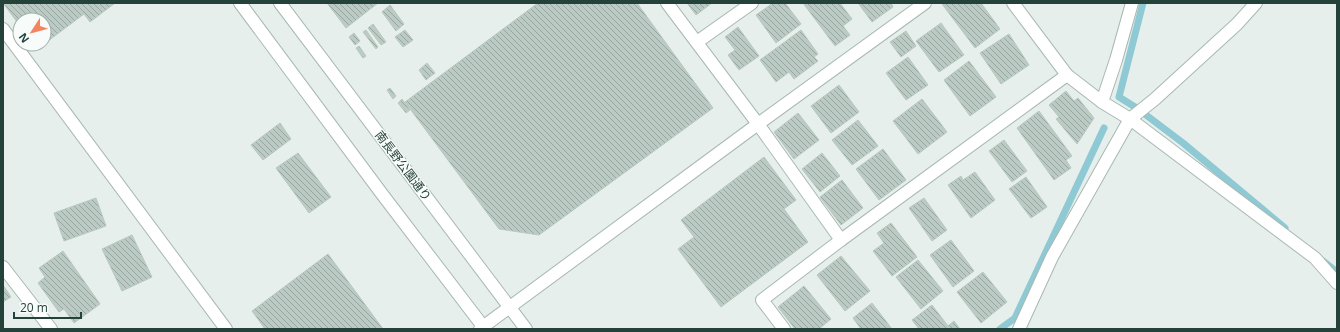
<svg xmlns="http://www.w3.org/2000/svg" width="1340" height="332" font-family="'Open Sans','Noto Sans JP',sans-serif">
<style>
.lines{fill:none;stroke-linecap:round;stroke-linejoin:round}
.stream{stroke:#8ec9d4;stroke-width:7}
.building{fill:url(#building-back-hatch);stroke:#b8c9c2}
.minor-casing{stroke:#a8b8b2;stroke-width:14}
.tertiary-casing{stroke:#a8b8b2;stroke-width:14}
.minor{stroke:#fff;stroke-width:12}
.tertiary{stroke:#fff;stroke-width:12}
.labels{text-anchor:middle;stroke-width:3;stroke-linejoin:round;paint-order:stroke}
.street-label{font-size:12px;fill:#24423a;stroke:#f7fbf9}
</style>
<defs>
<pattern id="building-back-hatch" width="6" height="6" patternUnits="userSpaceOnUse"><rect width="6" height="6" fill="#bbcac4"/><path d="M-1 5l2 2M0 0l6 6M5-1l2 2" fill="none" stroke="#98a6a0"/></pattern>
</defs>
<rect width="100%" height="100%" fill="#e6efeb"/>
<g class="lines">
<!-- stream -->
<g class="stream">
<polyline points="1135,107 1119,97 1143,3"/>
<polyline points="1146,115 1183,143 1285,228"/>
<polyline points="1323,261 1337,272"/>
<polyline points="1000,329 1015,318 1104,128"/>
</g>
</g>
<!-- building -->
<g class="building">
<polygon points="3,3 115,3 90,22 84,14 44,44 44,20 20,20 20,26"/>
<polygon points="327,3 378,3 346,28"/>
<polygon points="538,3 637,3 713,108 539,235 499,229 405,102"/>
<polygon points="687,3 712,3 696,15"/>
<polygon points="773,3 785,3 801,24 776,43 756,15"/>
<polygon points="803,3 840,3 852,19 843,26 850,35 835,46"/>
<polygon points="858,3 891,3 893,7 872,22"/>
<polygon points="943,3 981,3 1000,29 975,48 942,4"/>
<polygon points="390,5 404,24 396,31 382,12"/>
<polygon points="941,23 964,55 939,72 916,41"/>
<polygon points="373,24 386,42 381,45 368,28"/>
<polygon points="738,27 759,56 739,70 728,55 735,50 725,37"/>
<polygon points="366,30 378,47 376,49 363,32"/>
<polygon points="405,30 413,40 403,47 395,37"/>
<polygon points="801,30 818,54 814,57 818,61 794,79 789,72 776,82 760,60"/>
<polygon points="906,31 916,46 901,57 890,42"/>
<polygon points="354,33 360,41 355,45 349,37"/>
<polygon points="1009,34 1029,65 1001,84 980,53"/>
<polygon points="34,44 44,44 38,49"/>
<polygon points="359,46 366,56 363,58 356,48"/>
<polygon points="908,57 928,85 906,100 886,73"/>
<polygon points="969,61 996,97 970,116 944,80"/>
<polygon points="427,63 435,73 426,80 419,70"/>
<polygon points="839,85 859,112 831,133 811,106"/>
<polygon points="390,88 396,96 393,99 387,90"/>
<polygon points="1066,91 1074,101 1078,98 1094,118 1077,144 1056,119 1059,117 1049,105"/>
<polygon points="402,99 410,110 406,113 398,103"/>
<polygon points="922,99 947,132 918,154 893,121"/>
<polygon points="1039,111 1072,156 1066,160 1071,168 1054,180 1017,128"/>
<polygon points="798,113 819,140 794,159 774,132"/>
<polygon points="858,120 878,146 852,165 832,140"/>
<polygon points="280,123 291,139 263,160 251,145"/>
<polygon points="1004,140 1027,171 1012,182 989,151"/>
<polygon points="883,149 906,180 879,200 856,169"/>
<polygon points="298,153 331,197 309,213 276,168"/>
<polygon points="822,153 840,176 820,192 802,169"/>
<polygon points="764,157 796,200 784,209 808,242 721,307 678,249 694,237 681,220"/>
<polygon points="975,172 995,200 971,218 948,185 961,176 963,180"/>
<polygon points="1026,177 1047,207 1031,218 1009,189"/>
<polygon points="842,180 863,208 841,225 820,197"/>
<polygon points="96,198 106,226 64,241 54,213"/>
<polygon points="924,198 947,230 932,241 909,208"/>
<polygon points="891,223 917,257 892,276 873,251 884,243 877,233"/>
<polygon points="132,235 152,277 122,291 102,249"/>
<polygon points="951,240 974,271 953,287 930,255"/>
<polygon points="63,251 100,304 74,323 64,309 59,312 38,283 45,277 39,268"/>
<polygon points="328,254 383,329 265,329 252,311"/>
<polygon points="841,256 870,291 845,311 817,275"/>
<polygon points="918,260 943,291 921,309 896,277"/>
<polygon points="983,272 1007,302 981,323 957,292"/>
<polygon points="3,285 11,297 3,302"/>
<polygon points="804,286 831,319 819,329 795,329 778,307"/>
<polygon points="872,303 892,329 861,329 853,318"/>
<polygon points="932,305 948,326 954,321 960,329 919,329 912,320"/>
</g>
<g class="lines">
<defs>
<g id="minor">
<polyline points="667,3 758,124 841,240 762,300 784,329"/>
<polyline points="1013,3 1067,75 1102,102"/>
<polyline points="1132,3 1116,60 1102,102 1130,119 1315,258 1337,283"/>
<polyline points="3,29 226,329"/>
<polyline points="697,42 752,3"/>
<polyline points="758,124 925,3"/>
<polyline points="841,240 1067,75"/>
<polyline points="1019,329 1052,257 1130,119 1155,99 1237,24 1256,3"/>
</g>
<g id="tertiary">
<polyline points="240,3 382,194 485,329"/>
<polyline points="280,3 526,329"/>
<polyline points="3,267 51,329"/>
<polyline points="480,329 758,124"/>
</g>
</defs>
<!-- minor casing -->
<use href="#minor" class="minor-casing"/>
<!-- tertiary casing -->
<use href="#tertiary" class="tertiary-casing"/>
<!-- minor -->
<use href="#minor" class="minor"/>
<!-- tertiary -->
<use href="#tertiary" class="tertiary"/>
</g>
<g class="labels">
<!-- street labels -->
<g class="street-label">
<text transform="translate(403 166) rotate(53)" y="4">南長野公園通り</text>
</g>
</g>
<!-- border -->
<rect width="1340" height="332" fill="none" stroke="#24423a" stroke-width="8"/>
<!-- north arrow -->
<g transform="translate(32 32) rotate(234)"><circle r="19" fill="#f7fbf9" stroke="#a3b1ad"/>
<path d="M0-3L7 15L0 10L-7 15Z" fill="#f4845f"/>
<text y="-6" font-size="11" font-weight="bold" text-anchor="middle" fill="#24423a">N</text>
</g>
<!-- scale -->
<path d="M14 312v6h67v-6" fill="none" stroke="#24423a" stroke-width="2"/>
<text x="20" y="312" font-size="12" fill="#24423a" stroke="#f7fbf9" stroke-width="3" paint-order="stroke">20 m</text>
</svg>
